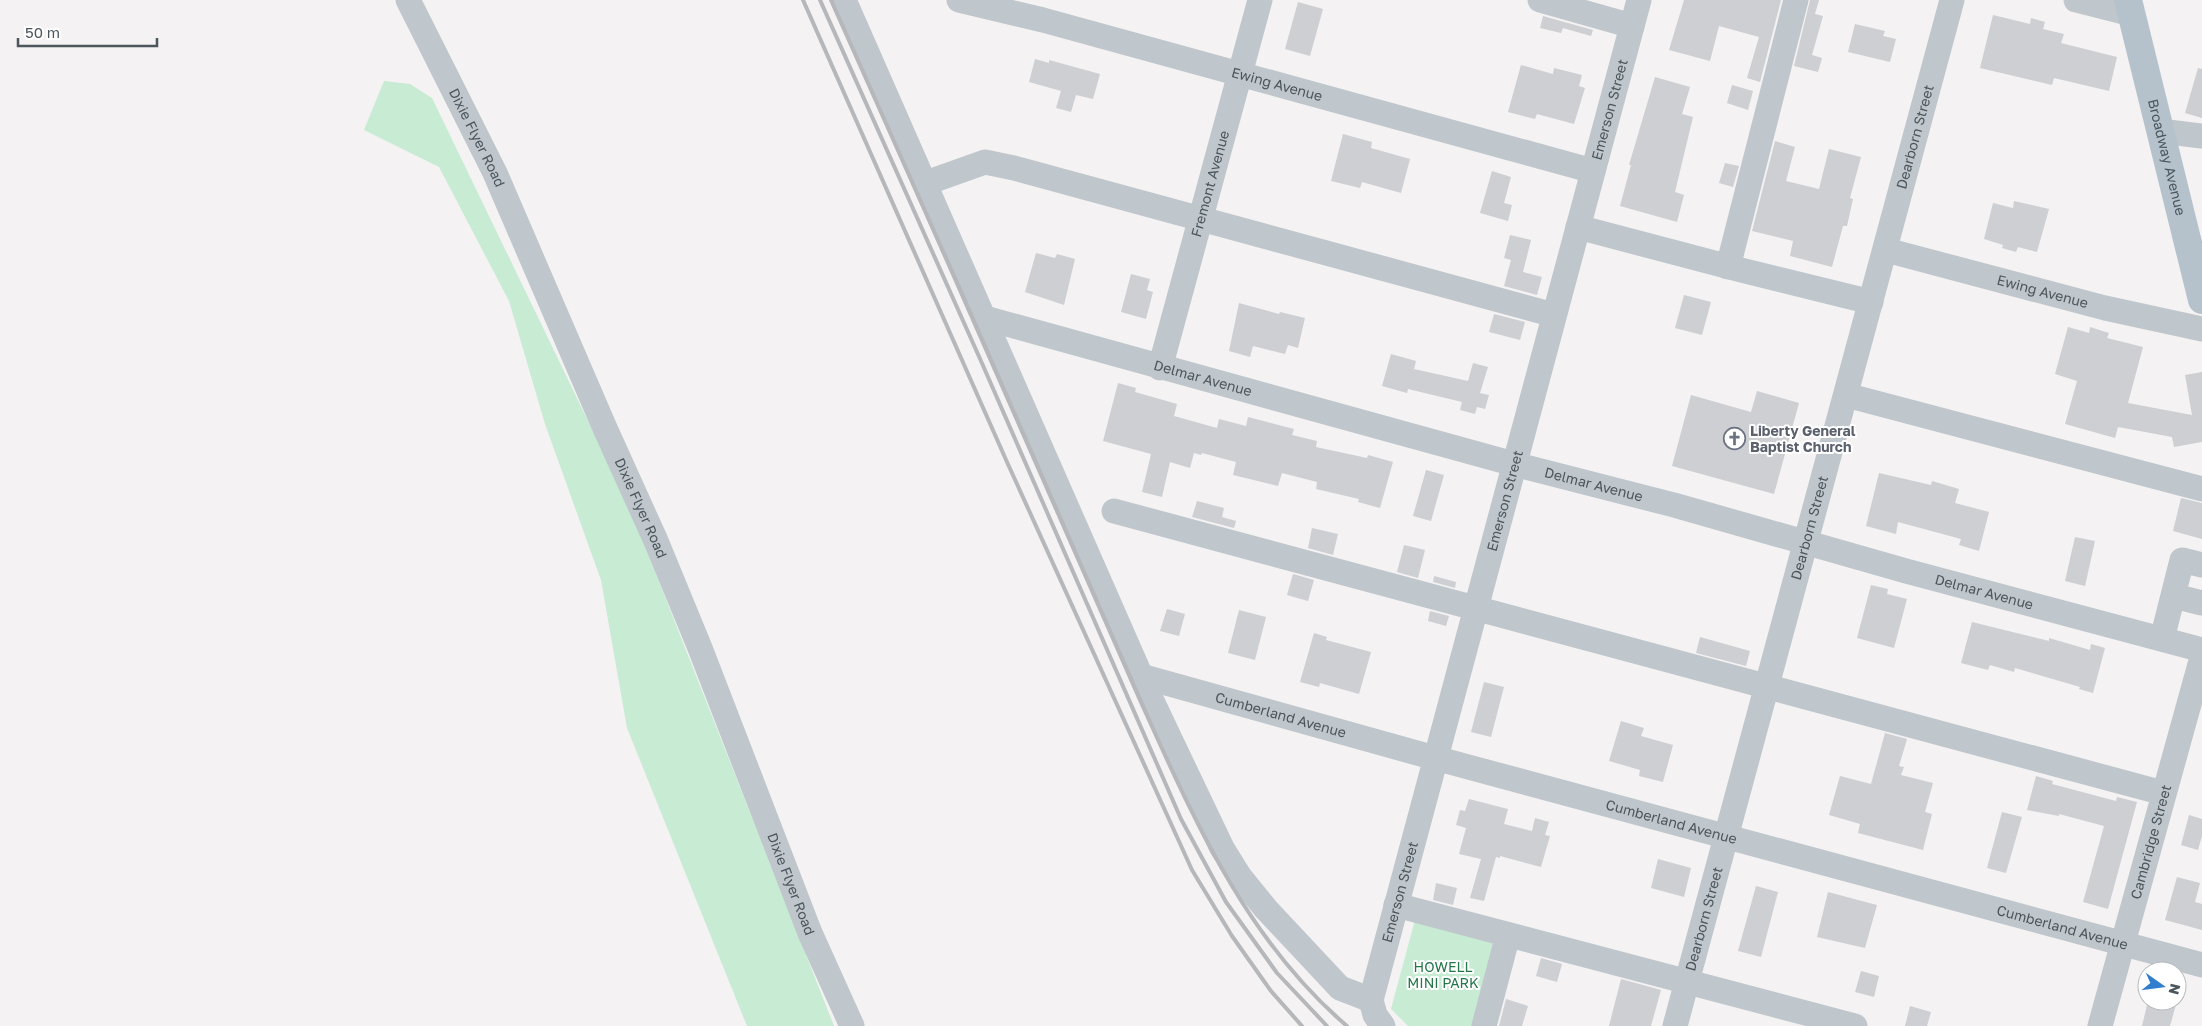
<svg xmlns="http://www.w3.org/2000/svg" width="2202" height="1026" font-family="'Golos Text',sans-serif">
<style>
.green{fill:#c7ebd3}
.building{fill:#cdcfd3}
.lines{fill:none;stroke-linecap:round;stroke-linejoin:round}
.minor{stroke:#bfc6cc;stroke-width:25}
.major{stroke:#b5c2cc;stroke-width:28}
.rail{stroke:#b5b7bb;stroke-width:4}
.labels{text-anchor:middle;stroke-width:4;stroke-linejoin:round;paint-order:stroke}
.street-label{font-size:14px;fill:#4c565d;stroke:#fff}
.worship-label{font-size:14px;font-weight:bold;fill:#5b616d;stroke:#fff;text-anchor:start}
.park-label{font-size:14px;fill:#247749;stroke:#fff}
</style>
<rect width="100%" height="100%" fill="#f4f2f2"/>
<!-- green -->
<g class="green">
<polygon points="384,81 410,84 432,98 630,508 834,1026 747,1026 627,728 601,580 545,424 509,301 439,167 364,130"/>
<polygon points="1415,920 1494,942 1472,1026 1408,1026 1391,1009"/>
</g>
<!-- building -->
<g class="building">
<polygon points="1684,0 1781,0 1760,82 1747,78 1759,37 1719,26 1710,61 1669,50"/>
<polygon points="1810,0 1819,0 1815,14 1823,16 1812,55 1822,58 1818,72 1794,66"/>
<polygon points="1298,2 1323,9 1310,56 1285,49"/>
<polygon points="1993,15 2030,24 2031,18 2045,22 2043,29 2064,34 2061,43 2117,57 2109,91 2054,78 2052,85 1980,68"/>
<polygon points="1543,16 1593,30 1591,36 1563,28 1561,33 1540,28"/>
<polygon points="1855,24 1885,31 1883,36 1896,39 1890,62 1848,52"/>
<polygon points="1035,59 1049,63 1049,60 1100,74 1093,99 1076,95 1071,112 1056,108 1061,91 1029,82"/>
<polygon points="1521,65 1553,74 1554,68 1582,75 1579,86 1585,88 1574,124 1537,114 1535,119 1508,112"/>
<polygon points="2198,68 2202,69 2202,118 2185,113"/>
<polygon points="1655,77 1690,87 1682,114 1693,117 1675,192 1684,195 1677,222 1620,206 1631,165 1629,165"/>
<polygon points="1732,85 1753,91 1748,110 1727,103"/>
<polygon points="1343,134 1372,142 1371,148 1410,159 1401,193 1362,182 1360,188 1331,181"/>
<polygon points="1775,141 1795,147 1786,181 1819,189 1829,149 1861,157 1850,198 1853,199 1847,226 1843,226 1832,267 1790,256 1793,241 1752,231"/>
<polygon points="1725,163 1739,166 1733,187 1719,183"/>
<polygon points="1492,171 1511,177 1504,203 1512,205 1508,221 1480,213"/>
<polygon points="2014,201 2049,209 2037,252 2018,247 2016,252 2002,248 2003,245 1984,239 1993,203 2013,208"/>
<polygon points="1510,235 1531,240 1523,272 1542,277 1537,295 1504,286 1511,260 1504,258"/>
<polygon points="1036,253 1055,258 1057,254 1075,259 1064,305 1025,292"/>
<polygon points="1131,274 1150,279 1147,290 1153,292 1146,319 1121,312"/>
<polygon points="1684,295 1711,302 1702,335 1675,328"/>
<polygon points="1239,303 1279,314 1280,312 1305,318 1298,348 1288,345 1285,354 1253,346 1250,357 1229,351"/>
<polygon points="1494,314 1525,322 1520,340 1489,332"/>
<polygon points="2068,327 2089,333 2090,327 2109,333 2107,338 2143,347 2128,403 2192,415 2185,375 2202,372 2202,442 2174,447 2172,437 2118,427 2115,438 2065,424 2077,381 2055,374"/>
<polygon points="1391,354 1416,361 1414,369 1468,381 1473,363 1488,367 1480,393 1489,395 1485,409 1477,407 1475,414 1460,410 1462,402 1408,389 1407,393 1382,386"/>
<polygon points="1118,383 1136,388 1135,392 1177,404 1174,416 1217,428 1219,419 1246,426 1248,417 1294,429 1292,435 1317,441 1316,447 1367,458 1368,455 1393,462 1380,508 1358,502 1359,499 1316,489 1317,482 1282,473 1278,486 1233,475 1236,462 1202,453 1201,455 1194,453 1190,468 1170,462 1162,497 1142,492 1151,454 1103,441"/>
<polygon points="1757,391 1799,403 1774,494 1672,466 1691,395 1751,412"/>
<polygon points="1426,470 1444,475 1431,521 1413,516"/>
<polygon points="1879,473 1931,485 1932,481 1959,489 1955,503 1989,512 1979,551 1959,545 1961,539 1898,522 1896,534 1866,526"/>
<polygon points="2181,498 2202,503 2202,539 2173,531"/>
<polygon points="1197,501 1224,508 1222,517 1236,521 1234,528 1192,517"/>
<polygon points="1312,528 1338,534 1333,555 1308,548"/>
<polygon points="2075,537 2095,541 2085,586 2065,581"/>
<polygon points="1404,545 1425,550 1418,578 1397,572"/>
<polygon points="1293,574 1314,580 1308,601 1287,595"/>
<polygon points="1434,576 1456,582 1455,588 1433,582"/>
<polygon points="1871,585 1888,589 1887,594 1907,599 1894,648 1857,638"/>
<polygon points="1167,609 1185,614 1179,636 1160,631"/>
<polygon points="1239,610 1266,617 1255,660 1228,653"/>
<polygon points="1430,611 1449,616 1446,626 1428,621"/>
<polygon points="1972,622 2049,641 2049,638 2090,650 2091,644 2105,648 2093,693 2079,689 2080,687 2015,668 2014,672 1990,665 1988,670 1961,663"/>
<polygon points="1314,633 1327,637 1326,640 1371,652 1359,694 1320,683 1319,687 1300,682"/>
<polygon points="1700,637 1750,651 1746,666 1696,653"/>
<polygon points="1484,682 1504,687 1491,737 1471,732"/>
<polygon points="1621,721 1644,728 1641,736 1673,745 1663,782 1639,776 1640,770 1609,761"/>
<polygon points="1885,733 1907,739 1899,766 1904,767 1901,775 1933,783 1925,812 1932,814 1923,850 1858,833 1860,824 1829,815 1840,776 1871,784"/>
<polygon points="2036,776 2053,781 2052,784 2116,801 2117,797 2137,802 2108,909 2083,902 2104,826 2059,814 2059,816 2027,810"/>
<polygon points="1469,799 1508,809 1504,824 1532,831 1535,818 1549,822 1545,835 1550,836 1541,867 1500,856 1500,858 1496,857 1484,901 1470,898 1481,859 1459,854 1466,828 1456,825 1460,810 1465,811"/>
<polygon points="2002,812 2022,817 2006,873 1987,868"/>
<polygon points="2189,815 2202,819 2202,836 2198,850 2181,845"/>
<polygon points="1658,859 1691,868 1684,897 1651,888"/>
<polygon points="2177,877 2200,883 2195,902 2202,904 2202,930 2165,920"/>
<polygon points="1436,883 1457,888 1453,905 1433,900"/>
<polygon points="1756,886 1778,892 1761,957 1738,951"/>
<polygon points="1828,892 1877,905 1865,948 1817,937"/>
<polygon points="1541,958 1562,964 1557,982 1536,976"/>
<polygon points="1861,971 1879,976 1874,997 1855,992"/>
<polygon points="1621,979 1661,990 1651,1026 1609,1026"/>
<polygon points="1506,999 1528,1006 1522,1026 1499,1026"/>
<polygon points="2148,1001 2177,1001 2170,1026 2142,1026"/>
<polygon points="1910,1006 1931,1012 1927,1026 1905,1026"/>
</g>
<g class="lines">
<!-- minor -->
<g class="minor">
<path id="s1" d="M408,0L495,173L604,426L656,541L700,648L810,933L852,1026"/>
<polyline points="844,0 1151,699 1222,848 1240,877 1266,909 1340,988 1371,1000"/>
<path id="s2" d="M959,0L1043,20L1593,171"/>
<polyline points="1540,0 1632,26"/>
<polyline points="2076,0 2131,14"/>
<polyline points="2160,131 2202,136"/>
<polyline points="926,183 985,162 1014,168 1554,315"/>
<polyline points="1578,227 1741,270 1871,302"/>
<path id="s3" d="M1886,250L2105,308L2202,329"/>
<polyline points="1728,267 1796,0"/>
<path id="s4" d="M985,318L1514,464L1674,505L1906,571L2202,650"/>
<path id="s5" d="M1160,368L1260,0"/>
<polyline points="1846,395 2202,489"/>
<polyline points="1114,511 2163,793"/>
<polyline points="2174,596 2202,603"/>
<polyline points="2162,639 2182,560 2202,565"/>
<path id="s6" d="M1141,676L1435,758L2202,965"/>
<polyline points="1396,905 1855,1026"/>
<path id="s7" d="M1383,1026L1375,1015L1371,1000L1639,0"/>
<polyline points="1484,1026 1508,935"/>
<path id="s8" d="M1675,1026L1952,0"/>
<path id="s9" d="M2100,1026L2202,657"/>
</g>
<!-- major -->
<path class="major" id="s10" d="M2128,0L2202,300"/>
<!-- rail -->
<g class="rail">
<polyline points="803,0 1007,462 1192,870 1232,936 1271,991 1302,1026"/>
<polyline points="820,0 981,361 1181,819 1226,902 1277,973 1327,1026"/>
<path d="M831,0C908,171 984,343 1059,515C1089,584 1119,653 1150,722C1200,833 1252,945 1347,1026"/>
</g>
</g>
<!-- icons -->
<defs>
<symbol id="church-ring" viewBox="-11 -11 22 22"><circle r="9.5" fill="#fff" stroke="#6b7280" stroke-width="1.5"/><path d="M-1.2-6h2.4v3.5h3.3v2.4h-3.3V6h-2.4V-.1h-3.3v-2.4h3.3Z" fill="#6b7280"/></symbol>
</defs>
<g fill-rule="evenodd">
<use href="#church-ring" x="1722" y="426" width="25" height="25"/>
</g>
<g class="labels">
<!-- street labels -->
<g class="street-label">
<text dy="5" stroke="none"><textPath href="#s2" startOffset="329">Ewing Avenue</textPath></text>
<text dy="5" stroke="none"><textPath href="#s7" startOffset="951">Emerson Street</textPath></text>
<text dy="5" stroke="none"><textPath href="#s8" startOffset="921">Dearborn Street</textPath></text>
<text dy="5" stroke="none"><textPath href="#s1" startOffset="154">Dixie Flyer Road</textPath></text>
<text dy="5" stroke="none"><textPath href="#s10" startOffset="162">Broadway Avenue</textPath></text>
<text dy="5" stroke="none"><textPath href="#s5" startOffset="191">Fremont Avenue</textPath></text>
<text dy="5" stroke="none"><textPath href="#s3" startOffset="162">Ewing Avenue</textPath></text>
<text dy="5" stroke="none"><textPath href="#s4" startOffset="226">Delmar Avenue</textPath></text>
<text dy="5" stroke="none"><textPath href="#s4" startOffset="631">Delmar Avenue</textPath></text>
<text dy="5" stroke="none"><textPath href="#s7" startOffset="546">Emerson Street</textPath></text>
<text dy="5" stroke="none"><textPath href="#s1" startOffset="559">Dixie Flyer Road</textPath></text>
<text dy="5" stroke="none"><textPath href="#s8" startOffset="516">Dearborn Street</textPath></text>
<text dy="5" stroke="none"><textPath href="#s4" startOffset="1036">Delmar Avenue</textPath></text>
<text dy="5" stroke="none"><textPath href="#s6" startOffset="145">Cumberland Avenue</textPath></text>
<text dy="5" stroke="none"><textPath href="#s6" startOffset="550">Cumberland Avenue</textPath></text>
<text dy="5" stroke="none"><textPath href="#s9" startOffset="191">Cambridge Street</textPath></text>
<text dy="5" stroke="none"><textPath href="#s1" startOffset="964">Dixie Flyer Road</textPath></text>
<text dy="5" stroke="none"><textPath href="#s7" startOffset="141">Emerson Street</textPath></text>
<text dy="5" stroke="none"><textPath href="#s8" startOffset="111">Dearborn Street</textPath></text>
<text dy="5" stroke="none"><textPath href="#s6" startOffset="955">Cumberland Avenue</textPath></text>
</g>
<!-- worship labels -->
<g class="worship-label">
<text x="1750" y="436">Liberty General<tspan x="1750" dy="16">Baptist Church</tspan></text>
</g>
<!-- park labels -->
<g class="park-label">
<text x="1443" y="972">HOWELL<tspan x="1443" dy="16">MINI PARK</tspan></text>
</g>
</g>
<!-- north arrow -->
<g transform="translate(2162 986) rotate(104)"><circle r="24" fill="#ffffff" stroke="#b7bbbe"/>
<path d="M0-4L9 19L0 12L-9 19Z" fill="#317ecf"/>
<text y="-8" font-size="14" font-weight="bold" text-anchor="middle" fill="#4c565d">N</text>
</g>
<!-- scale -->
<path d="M18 38v8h139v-8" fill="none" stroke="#4c565d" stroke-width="2.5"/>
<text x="25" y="38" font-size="15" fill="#4c565d" stroke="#ffffff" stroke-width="4" paint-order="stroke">50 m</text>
</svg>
